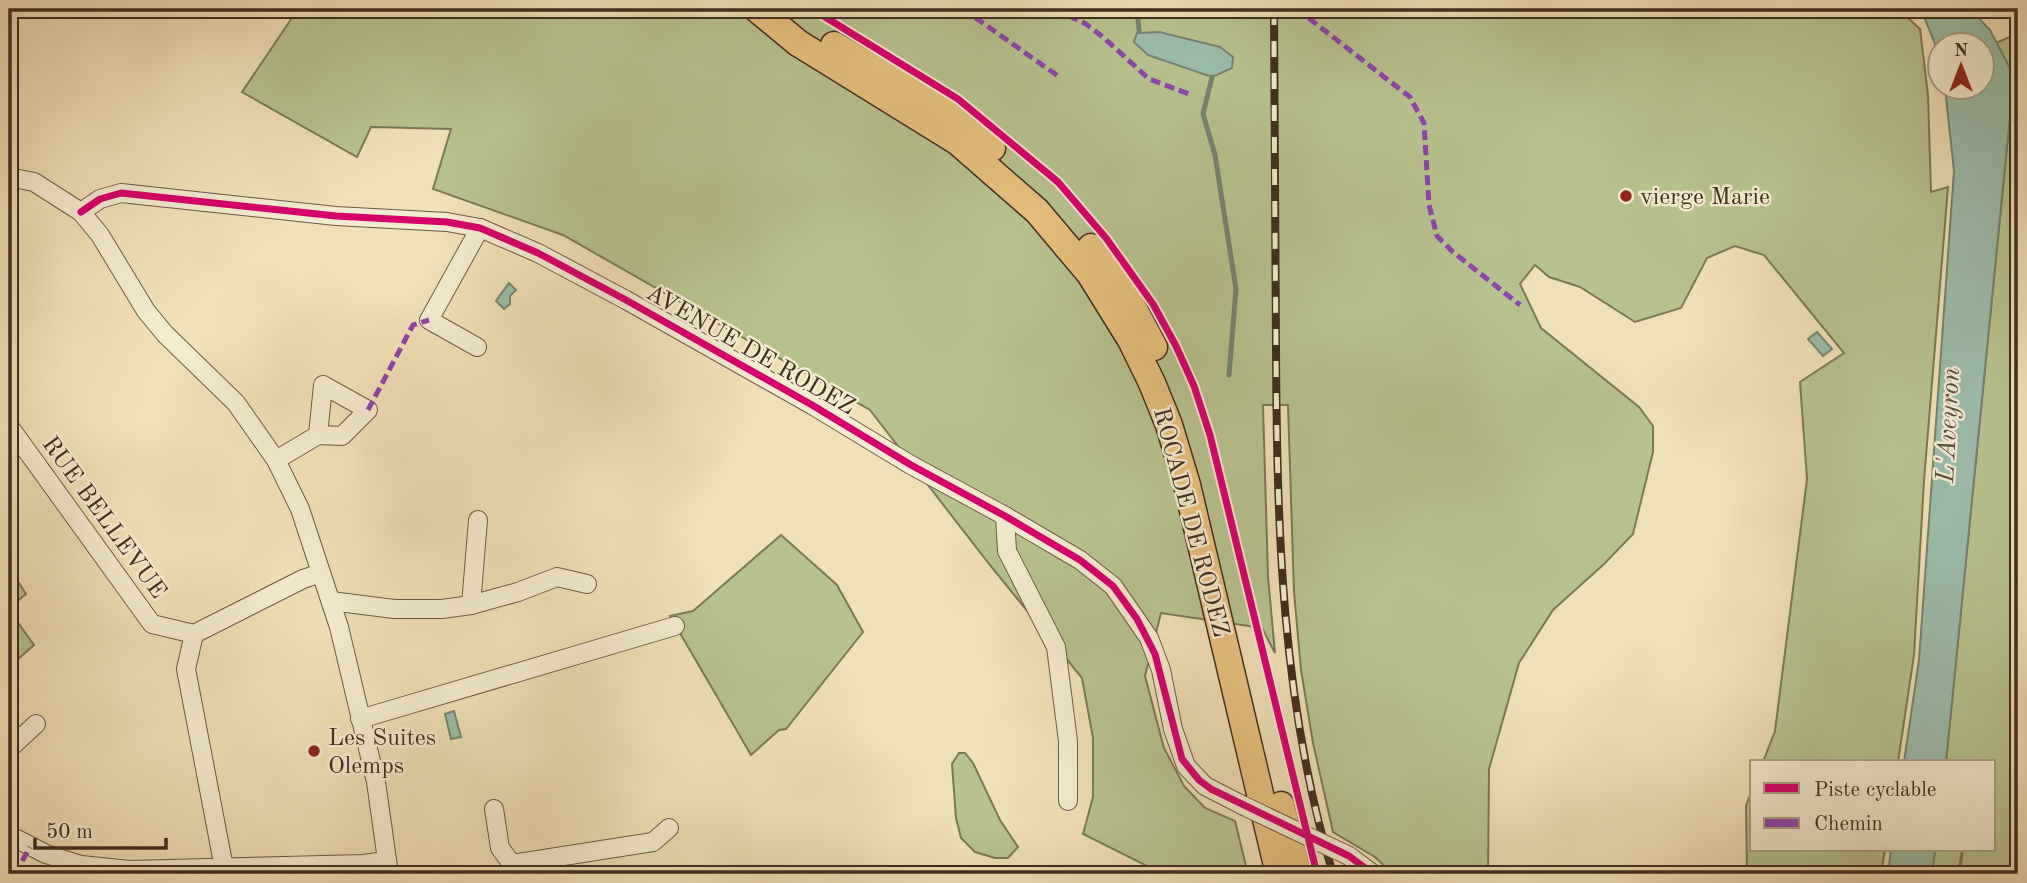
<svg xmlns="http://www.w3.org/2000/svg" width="2027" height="883" font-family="'Old Standard TT',serif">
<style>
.green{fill:#b8c28f;stroke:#7c7858;stroke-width:2}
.water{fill:#9bbdaa;stroke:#768373;stroke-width:2}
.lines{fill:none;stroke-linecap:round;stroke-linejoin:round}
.stream{stroke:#768373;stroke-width:5}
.minor-casing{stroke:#6b5a46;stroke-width:20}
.highway-casing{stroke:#3f2d21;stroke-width:29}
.minor{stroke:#f5ebd0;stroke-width:18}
.highway{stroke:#e8c07c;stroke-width:26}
.rail-casing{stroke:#3f2d21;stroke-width:8}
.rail{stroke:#f5ebd0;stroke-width:5;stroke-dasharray:16;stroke-linecap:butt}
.minor-bridge-casing{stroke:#6b5a46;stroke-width:20;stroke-linecap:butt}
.minor-bridge{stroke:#f5ebd0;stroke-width:18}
.quiet{stroke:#8e44ad;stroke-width:5;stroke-dasharray:10 5;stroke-linecap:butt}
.cycleway-casing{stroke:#f5ebd0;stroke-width:11}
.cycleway{stroke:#d6006c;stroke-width:7}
.poi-dot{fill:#8f2418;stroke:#f5ebd0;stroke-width:2.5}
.labels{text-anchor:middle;stroke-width:5;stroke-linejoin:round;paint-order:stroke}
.poi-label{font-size:24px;fill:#3f2d21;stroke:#f5ebd0;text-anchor:start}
.street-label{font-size:24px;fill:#3f2d21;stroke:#f5ebd0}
.water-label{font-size:26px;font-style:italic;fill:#565143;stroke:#f5ebd0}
</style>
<rect width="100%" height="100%" fill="#f0e0b7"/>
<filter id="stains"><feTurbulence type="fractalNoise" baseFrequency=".00286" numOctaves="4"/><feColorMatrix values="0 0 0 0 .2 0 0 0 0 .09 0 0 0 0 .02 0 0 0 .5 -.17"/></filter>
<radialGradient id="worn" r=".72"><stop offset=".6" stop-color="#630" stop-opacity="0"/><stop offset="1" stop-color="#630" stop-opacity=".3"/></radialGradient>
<!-- green -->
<g class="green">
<polygon points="298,9 1898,9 1920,29 1928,95 1931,192 1948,187 1924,481 1914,655 1898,762 1763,762 1775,731 1807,479 1800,382 1844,353 1764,255 1735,246 1707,258 1681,308 1635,322 1580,287 1549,277 1535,265 1520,284 1541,328 1639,407 1653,426 1653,452 1633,534 1604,564 1553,610 1519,663 1489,769 1488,874 1393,874 1375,857 1333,832 1313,743 1301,670 1294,592 1288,405 1263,405 1268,577 1275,653 1262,628 1161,613 1145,676 1164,748 1184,786 1205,808 1235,821 1248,874 1163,874 1083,834 1093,797 1093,738 1082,678 989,564 870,410 563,235 433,189 451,129 371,127 357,157 242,92"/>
<polygon points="2014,35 2018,35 2018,874 1960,874 1963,850 1994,850 1994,762 1946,762 2014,76 1996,43"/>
<polygon points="781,535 837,585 863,632 786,729 779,730 751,755 670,616 693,611"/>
<polygon points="9,567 26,594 9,608"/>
<polygon points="9,610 34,645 9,667"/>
<polygon points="959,753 965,753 973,763 1000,820 1018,847 1008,858 995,858 975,852 961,838 956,818 952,764"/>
<polygon points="1752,790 1752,850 1885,850 1881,874 1747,874 1746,806"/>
<polygon points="1935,850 1962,850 1958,874 1932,874"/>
</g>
<!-- water -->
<g class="water">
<polygon points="1921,9 1970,9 1990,30 2014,76 1946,762 1904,762 1919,660 1954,171 1945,88 1982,88 1982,46 1940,46 1939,54"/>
<polygon points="1159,32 1220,47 1233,57 1232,68 1212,77 1148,55 1134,42 1137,33"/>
<polygon points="509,283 516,290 510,296 510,304 504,309 496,301"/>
<polygon points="1817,332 1832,349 1823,356 1808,339"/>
<polygon points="454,711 461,737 451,739 445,714"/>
<polygon points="1891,850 1935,850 1932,874 1888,874"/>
</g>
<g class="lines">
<!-- stream -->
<g class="stream">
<polyline points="1138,20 1139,30"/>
<polyline points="1212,77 1203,114 1215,155 1236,289 1229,375"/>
</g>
<defs>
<g id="minor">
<polyline points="9,177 34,182 81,212 100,235 146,311 165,334 236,403 276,460 300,509 339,627 376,782 389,874"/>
<polyline points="81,212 100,199 121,193 336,216 447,222 480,228 538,253 626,300 812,405 911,465 1005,516 1080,560 1113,586 1149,638 1161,670 1173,729 1186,766 1205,786 1244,806"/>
<polyline points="477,347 429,320 480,228"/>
<polyline points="9,426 152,624 194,634 303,579 321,573"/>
<polyline points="276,460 318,435 323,385 368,410 342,436 318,435"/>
<polyline points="1005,516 1007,551 1056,647 1068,741 1068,801"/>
<polyline points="331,601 394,609 442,609 471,605 518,592 557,577 587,584"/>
<polyline points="471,605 478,520"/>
<polyline points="194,634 186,669 224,868"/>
<polyline points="360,719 675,626"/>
<polyline points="9,749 36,724"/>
<polyline points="494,809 500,848 512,864"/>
<polyline points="9,835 46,854 81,865 130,870 363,864 387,861"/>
<polyline points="1349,856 1373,874"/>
<polyline points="513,874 512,864 653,842 669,828"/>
</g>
<g id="highway">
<polyline points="757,9 798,43 958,142 1037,211 1090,274 1131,340 1152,383 1169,425 1187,485 1279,874"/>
<polyline points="834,45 959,119 992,148"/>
<polyline points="1091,247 1130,302 1154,347"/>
<polyline points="1281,805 1298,874"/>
</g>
</defs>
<!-- minor casing -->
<use href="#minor" class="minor-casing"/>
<!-- highway casing -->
<use href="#highway" class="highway-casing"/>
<!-- minor -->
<use href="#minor" class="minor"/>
<!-- highway -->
<use href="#highway" class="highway"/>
<defs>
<path id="rail" d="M1274,9C1274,122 1275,235 1276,349C1277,526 1281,703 1333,874"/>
</defs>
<!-- rail casing -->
<use href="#rail" class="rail-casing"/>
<!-- rail -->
<use href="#rail" class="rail"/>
<defs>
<polyline id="minor-bridge" points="1244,806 1349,856"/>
</defs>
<!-- minor-bridge casing -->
<use href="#minor-bridge" class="minor-bridge-casing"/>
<!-- minor-bridge -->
<use href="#minor-bridge" class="minor-bridge"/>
<!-- quiet -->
<g class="quiet">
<polyline points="963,9 1058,76"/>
<polyline points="1055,9 1086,24 1103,37 1149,79 1189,94"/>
<polyline points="1297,9 1410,97 1424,123 1429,205 1437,236 1453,252 1520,305"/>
<polyline points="368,410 413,325 429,320"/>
<polyline points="15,874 30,847"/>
</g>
<defs>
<g id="cycleway">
<polyline points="812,9 958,99 1058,182 1106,238 1153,304 1176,346 1194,386 1210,435 1317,874"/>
<polyline points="81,212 100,199 121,193 336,216 447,222 480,228 538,253 626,300 812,405 911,465 1005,516 1080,560 1113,586 1137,619 1155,654 1182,759 1199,780 1211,789 1349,856 1373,874"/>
</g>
</defs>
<!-- cycleway casing -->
<use href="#cycleway" class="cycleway-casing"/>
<!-- cycleway -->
<use href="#cycleway" class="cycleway"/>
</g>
<!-- markers -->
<g class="poi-dot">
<circle cx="1626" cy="196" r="7"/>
<circle cx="314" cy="751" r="7"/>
</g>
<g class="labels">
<!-- poi labels -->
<g class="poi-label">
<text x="1640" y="204">vierge Marie</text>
<text x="328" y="745">Les Suites<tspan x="328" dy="28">Olemps</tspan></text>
</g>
<!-- street labels -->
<g class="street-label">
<text transform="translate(751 349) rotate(30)" y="8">AVENUE DE RODEZ</text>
<text transform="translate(105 517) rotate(54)" y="8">RUE BELLEVUE</text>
<text transform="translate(1192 522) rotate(75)" y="8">ROCADE DE RODEZ</text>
</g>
<!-- water labels -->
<g class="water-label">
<text transform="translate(1947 425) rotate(-87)" y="9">L'Aveyron</text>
</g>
</g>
<!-- margin -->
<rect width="2027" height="883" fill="none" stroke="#f0e0b7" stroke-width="35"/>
<rect x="10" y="10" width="2006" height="862" fill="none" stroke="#3f2d21" stroke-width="3.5"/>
<rect x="18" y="18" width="1992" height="848" fill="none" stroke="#3f2d21" stroke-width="2"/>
<!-- legend -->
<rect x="1750" y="760" width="245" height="91" fill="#f5ebd0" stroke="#ac9f8a" stroke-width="2"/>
<rect x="1764" y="783" width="35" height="10" fill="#d6006c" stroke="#ac9f8a" stroke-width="2"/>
<text x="1814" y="796" font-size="21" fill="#3f2d21">Piste cyclable</text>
<rect x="1764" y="818" width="35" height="10" fill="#8e44ad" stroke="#ac9f8a" stroke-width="2"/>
<text x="1814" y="830" font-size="21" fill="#3f2d21">Chemin</text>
<!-- north arrow -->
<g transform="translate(1961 66)"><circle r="33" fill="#f5ebd0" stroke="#ac9f8a" stroke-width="2"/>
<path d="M0-5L12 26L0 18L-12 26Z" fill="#8f2418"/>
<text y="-10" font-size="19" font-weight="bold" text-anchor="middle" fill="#3f2d21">N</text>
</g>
<!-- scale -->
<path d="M35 838v10h131v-10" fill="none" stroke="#3f2d21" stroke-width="3.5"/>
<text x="46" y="838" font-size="21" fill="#3f2d21" stroke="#f5ebd0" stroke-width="5" paint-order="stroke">50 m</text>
<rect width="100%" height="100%" filter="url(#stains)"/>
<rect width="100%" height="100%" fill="url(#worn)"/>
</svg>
